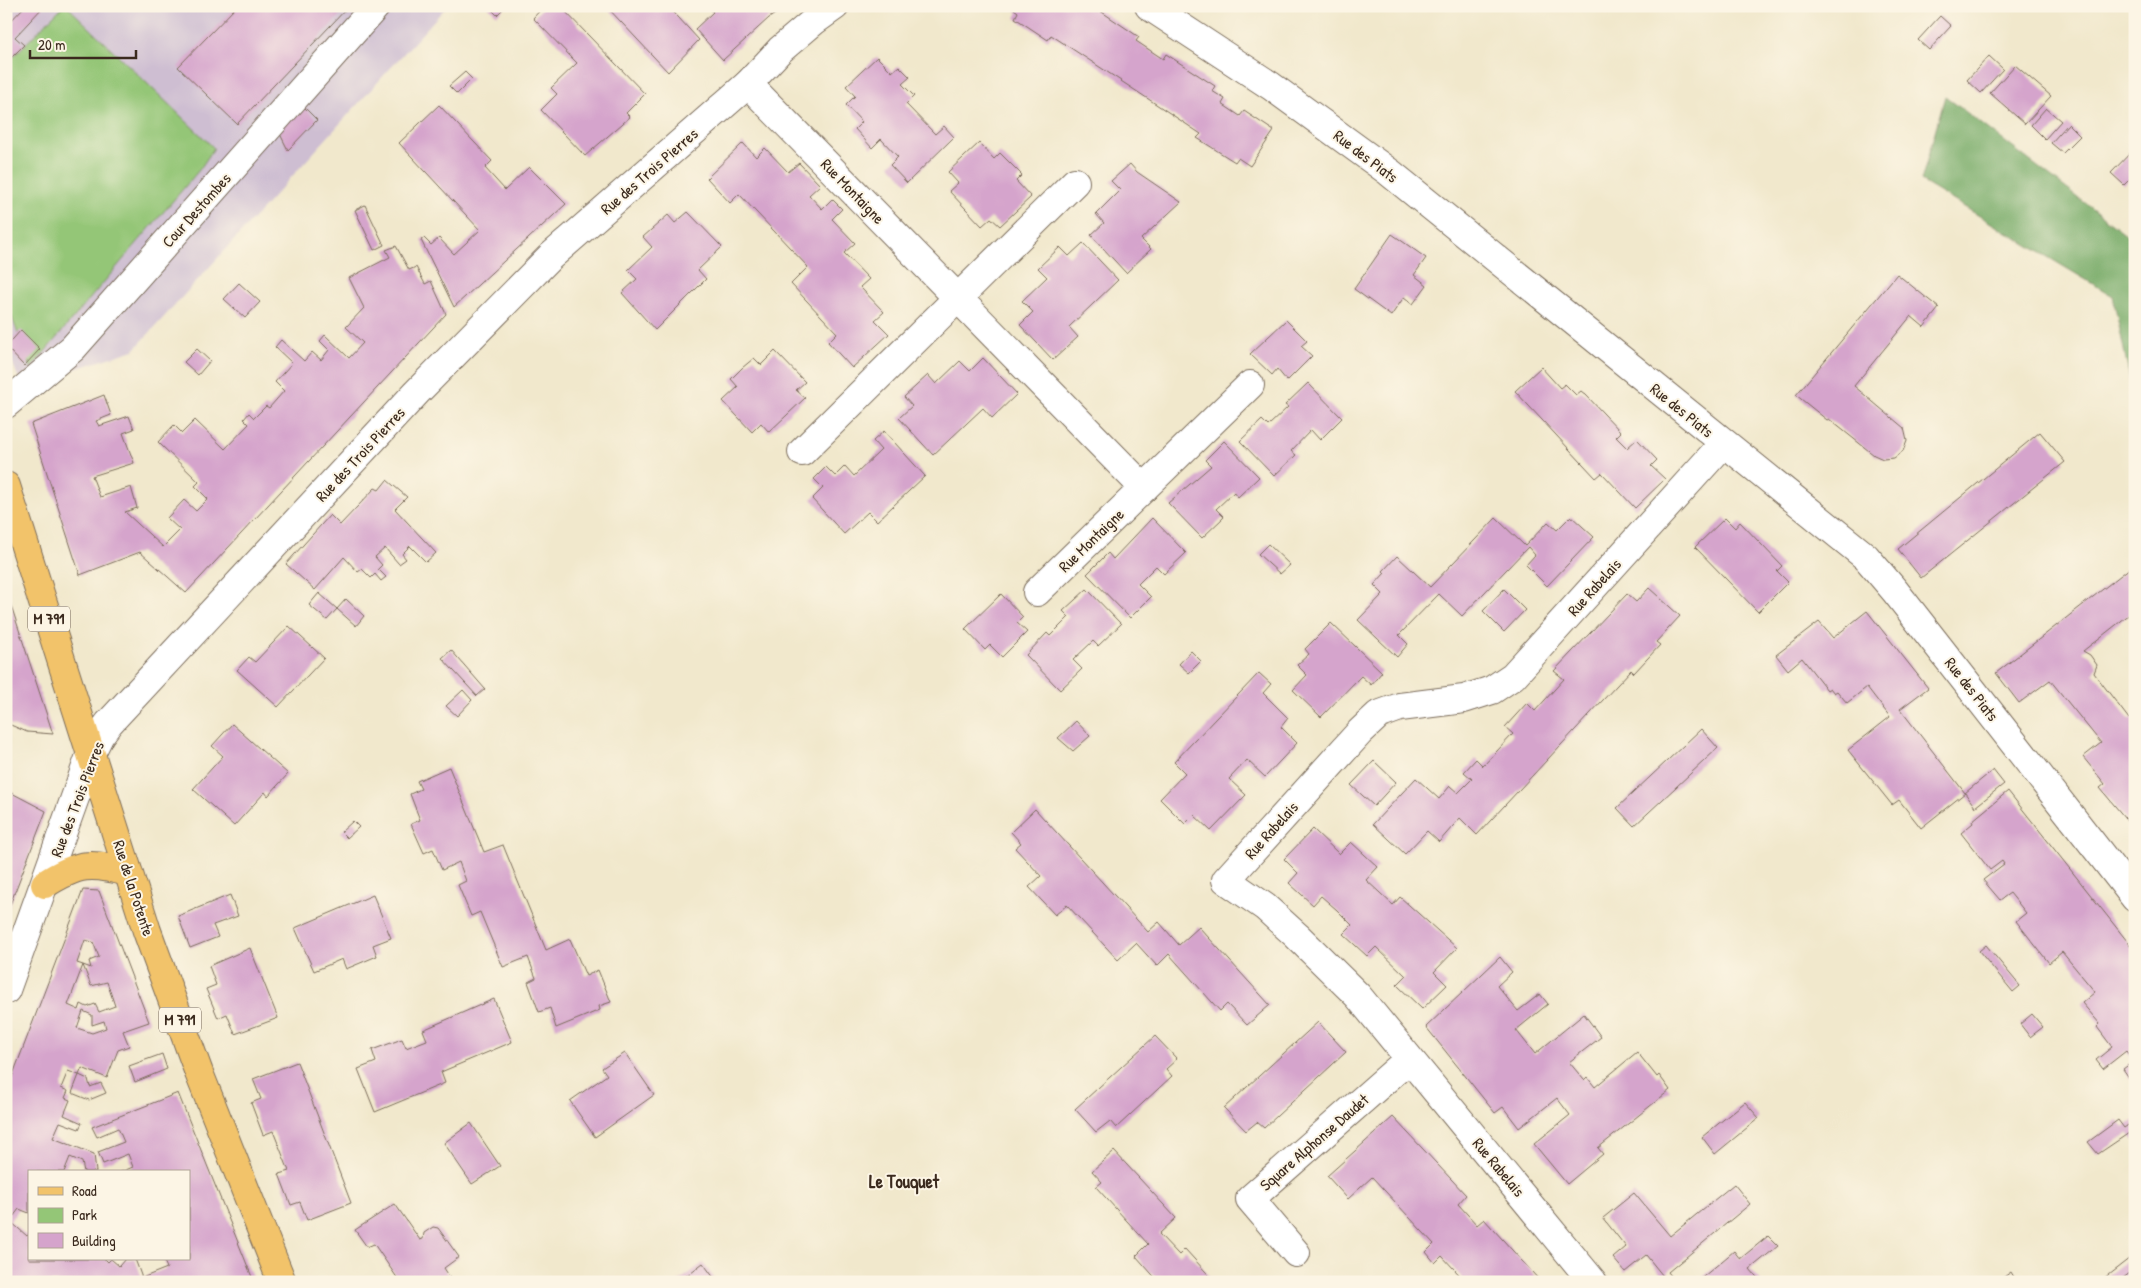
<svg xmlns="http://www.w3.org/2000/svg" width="2141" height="1288" font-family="'Patrick Hand',sans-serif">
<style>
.industrial{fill:#cebed2}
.green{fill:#94c677;stroke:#68784a}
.forest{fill:#77ab68;stroke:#596a43}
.building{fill:#d5a4cc;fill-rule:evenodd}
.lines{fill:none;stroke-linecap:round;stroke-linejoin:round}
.minor-casing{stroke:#7b6c5b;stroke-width:30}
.major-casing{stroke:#7b6c5b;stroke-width:30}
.minor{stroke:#fff;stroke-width:28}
.major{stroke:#f2c36a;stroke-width:28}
.labels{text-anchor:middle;stroke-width:4;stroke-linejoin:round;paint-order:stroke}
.shield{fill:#fcf5e5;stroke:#75675a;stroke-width:1}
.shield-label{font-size:15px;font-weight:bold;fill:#3b2a1e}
.street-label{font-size:16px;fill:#3b2a1e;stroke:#fcf5e5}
.neighbourhood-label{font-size:18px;font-weight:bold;fill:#3b2a1e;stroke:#fcf5e5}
</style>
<rect width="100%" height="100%" fill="#fcf5e5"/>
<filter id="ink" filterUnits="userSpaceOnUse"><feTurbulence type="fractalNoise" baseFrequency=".02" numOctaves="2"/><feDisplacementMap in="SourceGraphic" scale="10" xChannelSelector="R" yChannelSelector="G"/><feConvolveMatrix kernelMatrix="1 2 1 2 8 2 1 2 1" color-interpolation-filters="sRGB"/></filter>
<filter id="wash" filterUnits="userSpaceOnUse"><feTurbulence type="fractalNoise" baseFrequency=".0096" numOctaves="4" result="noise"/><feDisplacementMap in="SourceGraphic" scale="20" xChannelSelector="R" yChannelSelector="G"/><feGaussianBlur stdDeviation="1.12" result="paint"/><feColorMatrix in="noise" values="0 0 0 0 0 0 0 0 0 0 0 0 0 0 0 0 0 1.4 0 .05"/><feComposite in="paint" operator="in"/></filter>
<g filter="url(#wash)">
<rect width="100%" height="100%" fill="#f1e8cc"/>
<!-- industrial -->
<polygon class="industrial" points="6,6 447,6 134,350 22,386 6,347"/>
<!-- green -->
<polygon class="green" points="63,6 67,6 214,148 200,169 31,368 6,302 6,64"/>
<!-- forest -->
<polygon class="forest" points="1945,96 2135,241 2135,404 2113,296 1921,181"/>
<g id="blocks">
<!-- building -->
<g class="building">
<polygon points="25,6 44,6 15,37 24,45 6,63 6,26"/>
<polygon points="237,6 349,6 237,124 178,67"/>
<polygon points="488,6 506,6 497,15"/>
<polygon points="544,6 560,6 645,94 626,113 630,117 585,156 541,110 557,94 551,88 577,63 533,18"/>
<polygon points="606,6 668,6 699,40 668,72"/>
<polygon points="708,6 778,6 781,10 769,18 723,60 695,29 713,12"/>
<polygon points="1010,6 1084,6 1088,9 1090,6 1093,6 1139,37 1136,41 1163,59 1166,54 1215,86 1212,91 1225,99 1222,104 1240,116 1244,111 1274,131 1250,166 1238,158 1235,162 1197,138 1201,134 1162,108 1051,35 1048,40 1015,18 1018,12"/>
<polygon points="1940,16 1951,26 1929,50 1918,40"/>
<polygon points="1989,56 2003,69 1981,93 1967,80"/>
<polygon points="877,57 892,72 899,66 910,77 902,84 914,96 906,104 935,134 944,126 954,137 907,183 890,165 898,157 881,139 872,148 855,129 862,122 846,105 855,96 846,86"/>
<polygon points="2015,65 2051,96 2025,124 1990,93"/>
<polygon points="465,72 472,79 457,94 449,86"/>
<polygon points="299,102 317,120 288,150 276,126"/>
<polygon points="439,105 492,161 485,168 505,190 529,167 566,204 454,307 421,240 424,238 431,245 439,238 454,254 480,230 399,143"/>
<polygon points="2046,108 2061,121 2045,139 2031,125"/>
<polygon points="2068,124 2080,136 2063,153 2051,143"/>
<polygon points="743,143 756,157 765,148 788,172 799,163 820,185 809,195 822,209 832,199 842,209 832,219 855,243 844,253 869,279 860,287 884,312 875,320 889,334 852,368 828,342 837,333 791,284 808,267 739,194 730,203 707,178"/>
<polygon points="979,143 994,159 1000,153 1022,175 1016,181 1031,197 1000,226 991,218 982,226 949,191 958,183 948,172"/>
<polygon points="2135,148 2135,174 2124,185 2111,173"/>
<polygon points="1130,164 1137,172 1181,202 1141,239 1151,249 1126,273 1091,235 1104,223 1096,214 1120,190 1111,181"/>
<polygon points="365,205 384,245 374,250 355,210"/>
<polygon points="688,212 722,247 698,270 706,279 655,330 622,293 637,279 628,270 652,247 643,237 668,215 675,223"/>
<polygon points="1392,234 1426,258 1414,275 1427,285 1413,304 1404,297 1391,316 1354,289"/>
<polygon points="1083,243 1118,280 1069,327 1078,337 1053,360 1020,325 1033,312 1022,301 1047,277 1038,268 1060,247 1069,256"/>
<polygon points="396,246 409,270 416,267 425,284 431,281 446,314 186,593 140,552 80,575 31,424 104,395 111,415 96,421 99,426 129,416 134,429 123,433 134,463 92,476 100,497 131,487 137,508 125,512 163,547 180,530 167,518 184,500 196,511 208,499 195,486 199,482 158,442 174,425 182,433 195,420 225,449 249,424 244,419 249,413 254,418 266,406 269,408 284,391 275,382 292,363 275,347 281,340 304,361 312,352 321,360 329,350 320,341 325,335 349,358 363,343 346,327 364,308 349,278 390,257 386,250"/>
<polygon points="1897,274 1939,308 1924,327 1911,316 1854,386 1904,428 1907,441 1903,451 1894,458 1883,459 1874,455 1829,419 1827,420 1796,395"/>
<polygon points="239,283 260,302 245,318 224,299"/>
<polygon points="1286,320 1307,341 1301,346 1312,356 1287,381 1277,369 1272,375 1250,354"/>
<polygon points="21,330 40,349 24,366 6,347"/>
<polygon points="197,349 210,361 198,375 184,362"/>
<polygon points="775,351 805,382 796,390 805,398 769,432 761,423 752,432 723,401 738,387 731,379 742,368 754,358 761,365"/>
<polygon points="983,358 1017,394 992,418 983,408 933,455 899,418 912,406 904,397 928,375 936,384 960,361 970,371"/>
<polygon points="1541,367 1560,388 1565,384 1576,395 1581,391 1586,395 1621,432 1616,437 1627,448 1637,439 1657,460 1651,466 1665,479 1635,508 1602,473 1596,478 1515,391"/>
<polygon points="1308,383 1342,418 1320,440 1311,430 1291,451 1296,455 1274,476 1240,441 1262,420 1268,426 1288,407 1285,405"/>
<polygon points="884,431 925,476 877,521 868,512 844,534 812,499 823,488 814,479 826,467 835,476 845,466 854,476 881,450 873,441"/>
<polygon points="2040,432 2065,462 1921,578 1898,549"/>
<polygon points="1224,441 1259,477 1238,497 1234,492 1216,509 1224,517 1202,538 1168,503 1211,466 1205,460"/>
<polygon points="387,480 407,497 395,509 436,553 426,562 410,546 402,554 406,559 399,564 385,548 375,557 382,565 378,569 386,577 381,581 375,574 371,578 362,569 358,572 344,557 315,590 286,564 330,515 340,525 375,488 379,490"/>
<polygon points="1571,516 1594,537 1547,586 1526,565 1535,555 1528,547 1462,616 1439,594 1399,635 1408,644 1397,657 1358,620 1383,594 1374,585 1385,573 1383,571 1397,556 1430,587 1496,518 1525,546 1548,522 1557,530"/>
<polygon points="1152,518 1186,553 1164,574 1156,566 1138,584 1151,597 1130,618 1087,574 1108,553 1113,559"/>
<polygon points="1725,518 1735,528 1740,522 1782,566 1777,571 1788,582 1758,612 1695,547"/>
<polygon points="1268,544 1290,565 1280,574 1258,554"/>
<polygon points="2135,564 2135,610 2083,651 2090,655 2097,665 2094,673 2129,719 2133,717 2135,719 2135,830 2100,788 2105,784 2083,757 2101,743 2050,680 2019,703 1996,673"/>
<polygon points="1649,588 1680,616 1656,642 1660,645 1634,673 1631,670 1477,835 1460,818 1439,842 1427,831 1405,854 1373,824 1416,778 1439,799 1450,786 1458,793 1472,779 1464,772 1476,759 1483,766 1497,751 1513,734 1505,727 1527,703 1535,711 1564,679 1554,671 1627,594 1636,602"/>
<polygon points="1087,589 1121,624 1098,646 1093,641 1073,660 1082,669 1060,690 1026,655 1047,633 1050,636 1069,617 1063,611"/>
<polygon points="1504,589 1525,610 1504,632 1483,611"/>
<polygon points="7,593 53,734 27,732 6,723"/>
<polygon points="319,593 337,609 346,599 364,616 356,626 337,609 327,620 309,605"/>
<polygon points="1001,594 1023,617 1017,623 1027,632 1002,657 990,645 985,650 965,629"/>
<polygon points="1867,611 1928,688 1900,709 1965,793 1921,828 1899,800 1892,805 1848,750 1890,717 1867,687 1847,703 1837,691 1834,693 1830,688 1827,690 1802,658 1788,670 1776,655 1819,622 1833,638"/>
<polygon points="1331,623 1382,672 1371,685 1361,676 1321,717 1293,690 1307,675 1297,665 1309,654 1305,649"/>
<polygon points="289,626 324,658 278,707 237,670 249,657 255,662"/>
<polygon points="451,650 485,689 477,696 442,658"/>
<polygon points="1191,651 1201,661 1189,673 1179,664"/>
<polygon points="1259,673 1271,684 1263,693 1288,718 1281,727 1297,743 1265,777 1247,760 1229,779 1246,795 1211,831 1194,815 1185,824 1160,799 1185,773 1174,762"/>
<polygon points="463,690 472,700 457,716 446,706"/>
<polygon points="1076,721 1090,736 1073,751 1058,738"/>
<polygon points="232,724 288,774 268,796 265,792 234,826 193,789 223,756 212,746"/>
<polygon points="1701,729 1718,748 1634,826 1617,808"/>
<polygon points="1374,761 1396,782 1374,806 1351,785"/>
<polygon points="449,767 484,852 503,845 546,950 570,939 586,976 598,970 611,1002 599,1006 600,1010 556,1028 550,1008 539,1012 528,982 536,978 528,957 503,967 480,912 471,916 458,885 466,881 459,862 442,870 433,849 424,853 411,824 420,820 410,794 421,789 417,781"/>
<polygon points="1993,770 2004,784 1975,807 1965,793"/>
<polygon points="6,790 46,811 6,915"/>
<polygon points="2008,791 2135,951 2135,1075 2130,1079 2123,1069 2134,1061 2126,1051 2103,1069 2096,1060 2112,1047 2097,1027 2100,1024 2082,1003 2095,992 2062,952 2049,963 2016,921 2026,913 2010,893 2000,900 1983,880 2004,864 2002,861 1990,870 1961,833 1973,823 1972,821"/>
<polygon points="1035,809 1148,932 1159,922 1179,945 1199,927 1270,1005 1247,1025 1227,1004 1220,1011 1169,954 1157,966 1136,943 1118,960 1067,905 1055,915 1029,887 1041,876 1015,848 1021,843 1011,832"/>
<polygon points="353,821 359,827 347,838 341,832"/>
<polygon points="1313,829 1339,854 1351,842 1378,867 1366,880 1393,905 1400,897 1457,948 1434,972 1447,985 1422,1009 1397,985 1406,976 1376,947 1367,956 1343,934 1352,925 1337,910 1321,896 1313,905 1289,883 1298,873 1284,859"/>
<path d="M83,890L99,891L149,1022L123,1031L129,1046L118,1050L107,1078L82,1068L79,1075L68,1071L61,1088L68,1091L65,1098L70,1100L64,1115L82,1123L79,1129L60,1122L53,1138L94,1154L96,1172H84L82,1162L70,1157L64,1172H29V1213L19,1209L10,1221L27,1236L29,1234V1259H105L108,1262L111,1259L119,1266L125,1259H135L142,1278L167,1268L163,1259H189V1172H121L133,1167L128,1154L103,1164L98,1152L124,1142L118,1128L97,1137L92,1127L178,1093L254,1282H6V1093ZM85,940L93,942L99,957L89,961L91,968L83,965L91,986L107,982L115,1006L99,1012L95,1004L87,1007L81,1004L79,1010L68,1005L83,965L77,963ZM83,1011L92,1015V1025L104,1021L106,1028L92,1033L77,1028Z"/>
<polygon points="230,895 238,916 213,925 218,937 190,948 178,916"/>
<polygon points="373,895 391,938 373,945 377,956 346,969 342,959 314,971 295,928"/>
<polygon points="1986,945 2020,986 2013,992 1979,951"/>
<polygon points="250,948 278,1018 235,1034 227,1014 218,1018 206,989 216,985 209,966"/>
<polygon points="1500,957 1512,972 1497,986 1518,1011 1540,994 1548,1004 1516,1030 1535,1054 1584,1014 1601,1037 1569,1062 1584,1080 1587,1077 1595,1087 1637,1052 1657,1077 1659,1075 1670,1090 1598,1148 1603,1154 1567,1184 1534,1144 1570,1115 1557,1098 1519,1128 1503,1107 1495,1113 1426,1027"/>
<polygon points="494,999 512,1042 441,1072 445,1083 375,1112 358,1069 376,1062 372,1050 402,1039 406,1048 427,1040 423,1030"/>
<polygon points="2032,1014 2043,1027 2030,1037 2020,1024"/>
<polygon points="1318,1022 1346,1052 1264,1128 1257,1122 1246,1131 1224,1108"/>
<polygon points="1155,1036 1177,1059 1166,1069 1172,1076 1116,1128 1110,1121 1096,1132 1075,1109"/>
<polygon points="625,1053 654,1095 595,1137 570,1101 607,1075 602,1068"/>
<polygon points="162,1054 167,1069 135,1082 129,1066"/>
<polygon points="297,1062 351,1203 307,1220 300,1202 291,1205 279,1174 289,1171 273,1131 263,1135 251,1103 261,1099 253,1079"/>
<polygon points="79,1075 88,1079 90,1087 101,1083 106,1093 89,1100 72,1093"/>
<polygon points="1745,1102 1759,1118 1715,1154 1702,1137"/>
<polygon points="1393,1117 1466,1195 1458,1204 1477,1225 1484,1219 1541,1282 1466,1282 1442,1256 1435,1263 1426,1252 1434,1244 1372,1177 1348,1199 1327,1176"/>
<polygon points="2118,1120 2124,1128 2135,1120 2135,1141 2129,1133 2098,1154 2088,1142"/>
<polygon points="471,1123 500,1166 472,1184 444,1143"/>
<polygon points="1114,1151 1176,1218 1159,1234 1179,1255 1185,1249 1215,1282 1159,1282 1136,1256 1148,1244 1096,1187 1102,1182 1092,1171"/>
<polygon points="1734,1184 1750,1204 1668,1272 1676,1282 1656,1282 1663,1276 1646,1255 1625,1272 1613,1258 1626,1247 1603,1218 1634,1193 1670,1236"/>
<polygon points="395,1204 420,1240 423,1239 424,1233 433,1227 438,1228 459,1257 444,1268 453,1282 400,1282 374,1244 367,1247 355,1230"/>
<polygon points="1768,1236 1778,1246 1750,1269 1761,1282 1697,1282 1734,1251 1740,1259"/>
<polygon points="2130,1258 2135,1264 2135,1269 2118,1282 2099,1282"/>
<polygon points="703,1263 717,1282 678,1282"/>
<polygon points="2011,1272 2017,1282 1997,1282"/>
</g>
</g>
</g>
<g filter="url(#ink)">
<use href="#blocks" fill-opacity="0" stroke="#7b6c5b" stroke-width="1"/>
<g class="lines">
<defs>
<g id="minor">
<polyline points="1149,6 1271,86 1389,172 1866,557 1895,591 2135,898"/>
<polyline points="748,84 1144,488"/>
<polyline points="6,404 73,348 376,6"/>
<polyline points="802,452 1075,182"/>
<polyline points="1037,592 1250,385"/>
<polyline points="6,990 91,753 100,735 109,723 417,392 550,257 748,84 780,50 814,21 835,6"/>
<polyline points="1296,1253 1250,1199 1409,1059"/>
<polyline points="1593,1282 1358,996 1297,936 1265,907 1226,880 1360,732 1378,715 1400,707 1464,699 1492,690 1513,676 1723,444"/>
</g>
<g id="major">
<polyline points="6,486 147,931 199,1073 282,1282"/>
<path d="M45,884C78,863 91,862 128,872"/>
</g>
</defs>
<!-- minor casing -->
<use href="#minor" class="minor-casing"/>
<!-- major casing -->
<use href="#major" class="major-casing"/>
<!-- minor -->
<use href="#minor" class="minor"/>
<!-- major -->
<use href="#major" class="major"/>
</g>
</g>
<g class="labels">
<!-- shield labels -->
<g class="shield">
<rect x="28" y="606.5" width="42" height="25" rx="4"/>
<rect x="159" y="1007.5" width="42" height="25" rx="4"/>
</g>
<g class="shield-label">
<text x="49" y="624">M 791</text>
<text x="180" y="1025">M 791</text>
</g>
<!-- street labels -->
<g class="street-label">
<text transform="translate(1366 156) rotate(37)" y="6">Rue des Piats</text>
<text transform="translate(649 171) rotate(-41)" y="6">Rue des Trois Pierres</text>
<text transform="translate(853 191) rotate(46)" y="6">Rue Montaigne</text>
<text transform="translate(196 210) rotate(-48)" y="6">Cour Destombes</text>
<text transform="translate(1682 410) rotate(39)" y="6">Rue des Piats</text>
<text transform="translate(360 454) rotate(-47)" y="6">Rue des Trois Pierres</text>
<text transform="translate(1091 540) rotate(-44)" y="6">Rue Montaigne</text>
<text transform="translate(1594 587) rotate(-48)" y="6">Rue Rabelais</text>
<text transform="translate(1972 689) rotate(52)" y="6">Rue des Piats</text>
<text transform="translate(77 799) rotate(-69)" y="6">Rue des Trois Pierres</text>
<text transform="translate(1271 830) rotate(-48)" y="6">Rue Rabelais</text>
<text transform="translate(134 888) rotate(72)" y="6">Rue de la Potente</text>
<text transform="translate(1314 1142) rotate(-41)" y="6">Square Alphonse Daudet</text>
<text transform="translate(1499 1167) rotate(50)" y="6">Rue Rabelais</text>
</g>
<!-- neighbourhood labels -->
<g class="neighbourhood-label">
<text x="904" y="1188">Le Touquet</text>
</g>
</g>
<!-- margin -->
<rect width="2141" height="1288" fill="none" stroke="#fcf5e5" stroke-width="25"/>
<!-- legend -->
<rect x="28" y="1170" width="162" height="90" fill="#fcf5e5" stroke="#afa495"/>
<rect x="38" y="1187" width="25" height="8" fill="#f2c36a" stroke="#afa495"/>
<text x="72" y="1196" font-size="15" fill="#3b2a1e">Road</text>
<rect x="38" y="1208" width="25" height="15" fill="#94c677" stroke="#afa495"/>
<text x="72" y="1220" font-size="15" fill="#3b2a1e">Park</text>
<rect x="38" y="1233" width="25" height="15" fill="#d5a4cc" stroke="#afa495"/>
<text x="72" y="1246" font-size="15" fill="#3b2a1e">Building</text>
<!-- scale -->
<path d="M30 50v8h106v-8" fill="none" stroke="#3b2a1e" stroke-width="2.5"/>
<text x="38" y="50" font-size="15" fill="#3b2a1e" stroke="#fcf5e5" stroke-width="4" paint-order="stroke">20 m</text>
</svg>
